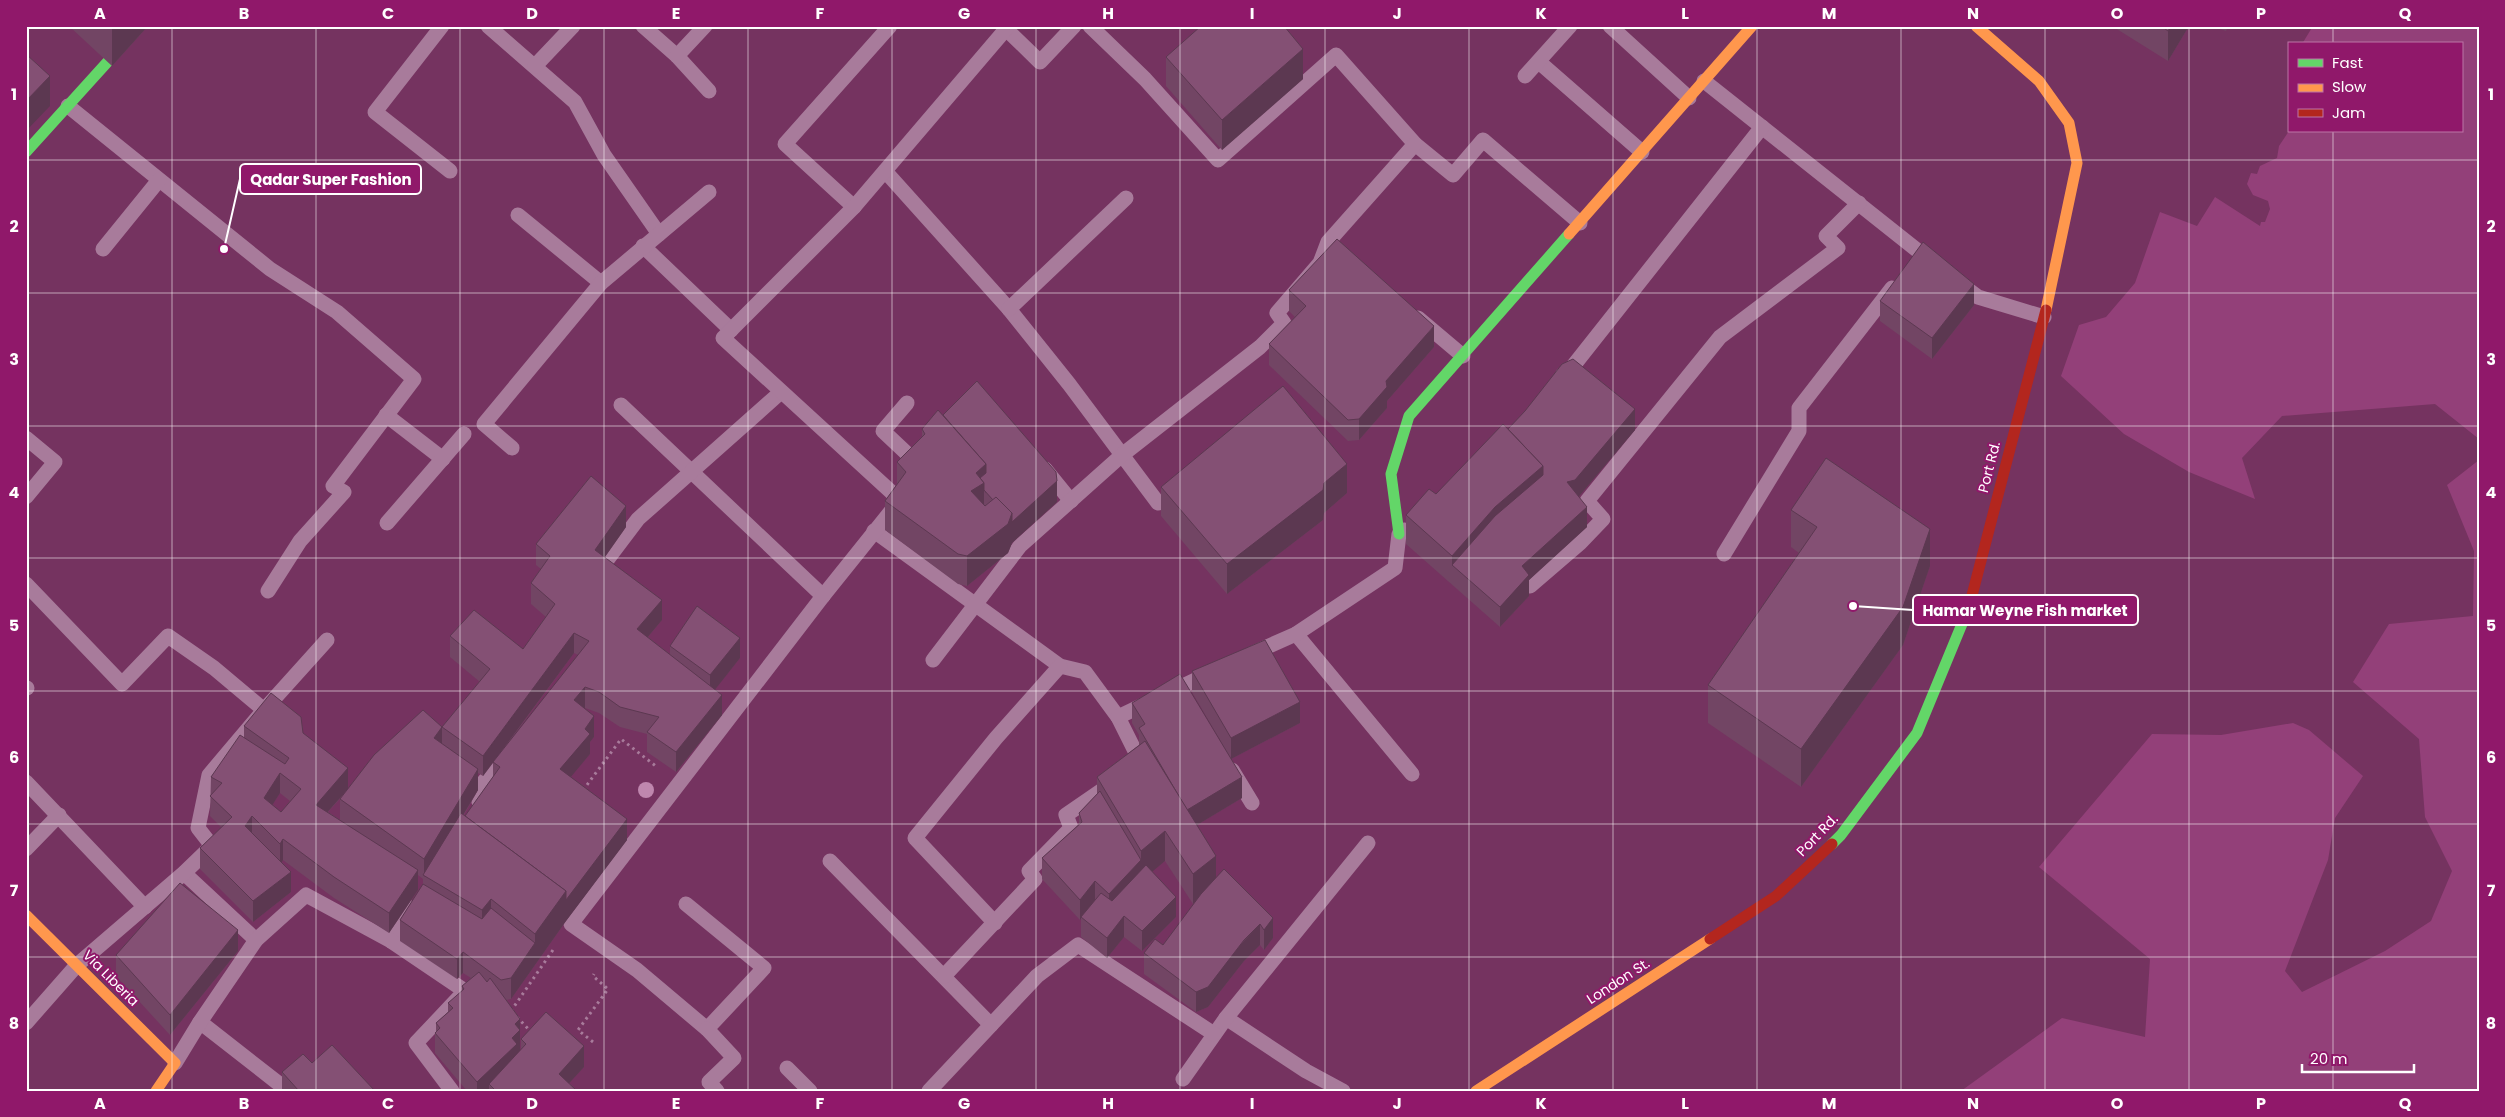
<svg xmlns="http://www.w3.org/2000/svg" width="2505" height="1117" font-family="Poppins,sans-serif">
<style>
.water{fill:#934079}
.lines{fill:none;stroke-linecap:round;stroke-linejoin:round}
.path{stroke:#a87b9b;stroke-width:3;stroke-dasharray:2.5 4;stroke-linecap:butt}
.lane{stroke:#a87b9b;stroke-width:15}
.fast{stroke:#63d668;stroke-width:11}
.slow{stroke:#ff974d;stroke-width:11}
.jam{stroke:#b3261e;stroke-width:11}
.tree{fill:#bf87ae}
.wall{fill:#724564;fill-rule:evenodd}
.shaded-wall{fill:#5c3851}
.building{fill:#845074;stroke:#5c3851;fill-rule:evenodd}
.grid{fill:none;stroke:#fff;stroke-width:1;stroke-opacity:0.55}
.labels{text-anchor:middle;stroke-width:4;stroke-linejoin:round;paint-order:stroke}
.street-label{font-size:14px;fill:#fff;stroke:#90186a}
.leader{fill:none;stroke:#fff;stroke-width:2}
.callout-dot{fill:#fff;stroke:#90186a;stroke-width:2}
.callout{fill:#90186a;stroke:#fff;stroke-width:2}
.callout-label{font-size:15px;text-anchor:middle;font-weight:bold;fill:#fff}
.neatline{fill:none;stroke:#fff;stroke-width:2}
.grid-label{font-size:16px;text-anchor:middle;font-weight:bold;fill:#fff}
</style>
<rect width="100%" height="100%" fill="#753360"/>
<!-- water -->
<g class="water">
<polygon points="2313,26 2479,26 2479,439 2435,404 2282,416 2242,458 2255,499 2189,472 2124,434 2061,376 2079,325 2106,317 2135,283 2160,212 2197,226 2215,197 2260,226 2261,222 2265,222 2270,209 2268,201 2253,195 2247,184 2251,173 2257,174 2260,166 2277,158 2279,146 2289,131 2461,131 2461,44 2302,44"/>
<polygon points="2479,460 2479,1091 1961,1091 2062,1018 2145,1037 2150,959 2039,867 2152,734 2221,735 2293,723 2309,730 2363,776 2335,818 2328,860 2285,971 2302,992 2385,951 2431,921 2452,871 2425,817 2419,739 2353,682 2389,624 2473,616 2474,551 2447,485"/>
</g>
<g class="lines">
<!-- path -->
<g class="path">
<polyline points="585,790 584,789 621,739 657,767"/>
<polyline points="511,1011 555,947"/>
<polyline points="517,1017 532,1033"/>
<polyline points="593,1042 578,1030 608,989 593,976 594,974"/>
</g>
<!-- lane -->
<g class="lane">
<polyline points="442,26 375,112 450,171"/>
<polyline points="488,26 575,102 604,155 659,234"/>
<polyline points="643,26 677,56 709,91"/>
<polyline points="1003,26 1040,62 1074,26"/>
<polyline points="1090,26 1145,79 1218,160 1336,55 1415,144 1453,175 1483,140 1580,223"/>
<polyline points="1610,26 1689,98"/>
<polyline points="677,56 705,26"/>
<polyline points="1539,62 1642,152"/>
<polyline points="535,66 573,26"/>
<polyline points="1525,76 1570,26"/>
<polyline points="1704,81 1932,262"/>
<polyline points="68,106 270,269 337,312 414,379 333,486 344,492 300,541 268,591"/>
<polyline points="885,171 1009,309 1069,384 1158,503"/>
<polyline points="854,207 785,144 890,26"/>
<polyline points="518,215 601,283"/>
<polyline points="643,246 731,330"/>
<polyline points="103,249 159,180"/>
<polyline points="1958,282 1978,297 2044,317"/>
<polyline points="1009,309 1126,198"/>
<polyline points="1418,318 1463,356"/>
<polyline points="1563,374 1570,370 1762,127"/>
<polyline points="907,403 883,431 917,463 913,467"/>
<polyline points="621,405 823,596"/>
<polyline points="386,415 443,459"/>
<polyline points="26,438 55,462 26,497"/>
<polyline points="512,448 484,424 601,283 709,192"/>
<polyline points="1045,469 1071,501"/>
<polyline points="387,523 464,434"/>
<polyline points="874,531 1060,666 1085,672 1118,717 1141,763 1137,766"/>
<polyline points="1724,554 1799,431 1799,408 1892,288"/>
<polyline points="604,564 638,519 781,392"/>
<polyline points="26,584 122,684 168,636 214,668 264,710"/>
<polyline points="1530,586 1580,543 1603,519 1587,501 1720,337 1838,248 1826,236 1859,203"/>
<polyline points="1296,634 1412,774"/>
<polyline points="1251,654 1296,634 1395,568 1399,534 1404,530"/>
<polyline points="933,660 1020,546 1122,455 1260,347 1284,323 1277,313 1320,263 1328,242 1415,144"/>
<polyline points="26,688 27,688"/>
<polyline points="1118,717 1210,673"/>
<polyline points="1232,770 1252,803"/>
<polyline points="26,782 145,907"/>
<polyline points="479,802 488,788 482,784 505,756"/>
<polyline points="26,849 59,815"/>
<polyline points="830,861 991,1025"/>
<polyline points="184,873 256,940"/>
<polyline points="686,904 764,968 707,1029 637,970 571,924 823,596 900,500 723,338 854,207 1006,29"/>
<polyline points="995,923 915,838 996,738 1060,666"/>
<polyline points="391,941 411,908"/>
<polyline points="944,976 1035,879 1029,871 1071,828 1066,815 1114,782"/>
<polyline points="1226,1018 1306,1071 1343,1091"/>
<polyline points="200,1022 278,1083"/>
<polyline points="26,1023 77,965 184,873 212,846 198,828 209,775 264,710 327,640"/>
<polyline points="707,1029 734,1058 709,1082 717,1091"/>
<polyline points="175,1063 200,1022 256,940 306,895 391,941 465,991 416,1043 452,1091"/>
<polyline points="787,1068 810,1091"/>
<polyline points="1183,1079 1226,1018 1368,843"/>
<polyline points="929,1091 1037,976 1078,945 1214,1034"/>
</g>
<!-- fast -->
<g class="fast">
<polyline points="26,152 140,26"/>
<polyline points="1399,534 1391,474 1409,416 1569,234"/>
<polyline points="1832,844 1841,835 1917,733 1969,607"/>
</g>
<!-- slow -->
<g class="slow">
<polyline points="1976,26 2039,81 2069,123 2077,163 2046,310"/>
<polyline points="1569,234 1752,26"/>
<polyline points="26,915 175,1063 156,1091"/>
<polyline points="1476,1091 1710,939"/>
</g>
<!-- jam -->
<g class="jam">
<polyline points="1969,607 2046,310"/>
<polyline points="1710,939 1776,896 1832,844"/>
</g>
</g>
<!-- trees -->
<circle class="tree" cx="646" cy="790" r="8"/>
<!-- wall -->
<g class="wall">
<polygon points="69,26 148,26 112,66"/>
<polygon points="2112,26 2189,26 2168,61"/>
<polygon points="2212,26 2228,26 2226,31"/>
<polygon points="1166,57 1303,79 1222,150 1166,86"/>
<polygon points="1289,290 1434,347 1387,401 1387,408 1359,440 1348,441 1269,365 1269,344 1295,317 1289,311"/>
<polygon points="1880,301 1974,305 1932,359 1880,321"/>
<polygon points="943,415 1057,502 1012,543 1008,553 967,586 958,584 885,530 885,501 897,484 897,462 922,438 922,429"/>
<polygon points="1508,429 1635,430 1579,496 1587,527 1529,580 1529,596 1500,627 1406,544 1406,515 1436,494"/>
<polygon points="1161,487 1347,493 1324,513 1323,520 1227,594 1161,516"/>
<polygon points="1791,510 1930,566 1903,645 1801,787 1708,723 1708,685 1799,553 1791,547"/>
<path d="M626,527L605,557L662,620L648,637L670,655V646L740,658L715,689L722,715L676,772L647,752V734L620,727L599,713L585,708H584L594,737L590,742V754L570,777L627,840L566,921L511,999L506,1000L520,1019V1051L521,1050V1039L584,1067L569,1083L577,1091H467L435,1053V1033L436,1032V1023L448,1012V1003L462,992V986L471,978L463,973L457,979L400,941V920L423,884V879L418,875V890L389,933L334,898L283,860L281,862L291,892L253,922L200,869V848L222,828L210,816L211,777L244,738V726L303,733L348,789L442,727L480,682L450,657V636L523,649L546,617L531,604V583L541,569L536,565V544ZM574,653L578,655L504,749ZM493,763V777L465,816L464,815L478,790V773L483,776ZM347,791L340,799V820L328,812ZM280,793L290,801L281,812L272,805Z"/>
<polygon points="1192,671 1300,723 1231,759 1242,798 1197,825 1216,878 1273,938 1264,950 1260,945 1244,961 1208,1007 1196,1012 1144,974 1144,953 1163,945 1195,902 1193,904 1165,861 1152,871 1176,917 1142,951 1124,937 1107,958 1081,937 1081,919 1080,920 1042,879 1042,858 1079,824 1079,813 1097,794 1097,777 1139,745 1139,735 1132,723 1132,703 1221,742 1192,692"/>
<polygon points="238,951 170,1035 116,976 116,955"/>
<polygon points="282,1072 375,1091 282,1091"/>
</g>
<!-- shaded-wall -->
<g class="shaded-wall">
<polygon points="114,26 148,26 112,66 112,28"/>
<polygon points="2171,26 2189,26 2168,61 2168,31"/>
<polygon points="1303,49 1303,79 1222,150 1222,120"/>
<polygon points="50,76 50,106 26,131 26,101"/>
<polygon points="1974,284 1974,305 1932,359 1932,338"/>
<polygon points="1434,326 1434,347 1387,401 1387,408 1359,440 1359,419 1386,381"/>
<polygon points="1635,409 1635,430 1575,501 1567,482"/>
<polygon points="986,464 986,493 984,490 984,512 971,491 976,473"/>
<polygon points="1347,464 1347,493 1324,513 1323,520 1227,594 1227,564"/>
<polygon points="1543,466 1543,495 1452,565 1452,586 1452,556 1495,507"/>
<polygon points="1057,481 1057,502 1012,543 1008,553 967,586 967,556 1012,513"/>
<polygon points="626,506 626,527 595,571 595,550"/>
<polygon points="1587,507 1587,527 1529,580 1529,596 1500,627 1500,607 1522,566"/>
<polygon points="1930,529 1930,566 1903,645 1801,787 1801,749"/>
<polygon points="662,600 662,620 637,650 637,629"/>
<polygon points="574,633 574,653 483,776 483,756"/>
<polygon points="740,638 740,658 710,696 710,675"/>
<polygon points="585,687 585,708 574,721 574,700"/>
<polygon points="722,695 722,715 676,772 676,752"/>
<polygon points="1300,702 1300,723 1231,759 1231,738"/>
<polygon points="594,716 594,737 590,742 590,754 560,790 560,769 585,729"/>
<polygon points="442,727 442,747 434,738"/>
<polygon points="348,768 348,789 316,825 316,805"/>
<polygon points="478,769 478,790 426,877 424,876 424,859"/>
<polygon points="280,773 280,793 264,818 264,798"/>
<polygon points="1242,777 1242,798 1187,831 1187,810"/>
<polygon points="252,816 252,837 245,826"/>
<polygon points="627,819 627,840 566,921 511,999 511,978 535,943 535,934 566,891"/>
<polygon points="1165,831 1165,861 1141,881 1109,915 1109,894 1141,860 1141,851"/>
<polygon points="283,839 283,860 280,865 280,844"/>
<polygon points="1216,856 1216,886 1193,904 1193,874"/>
<polygon points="418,870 418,890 389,933 389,913"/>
<polygon points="291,872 291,892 253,922 253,901"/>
<polygon points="1095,881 1095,902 1081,917 1081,919 1080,920 1080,900"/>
<polygon points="1176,897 1176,917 1142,951 1142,931"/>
<polygon points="491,899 491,929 482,939 482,910"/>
<polygon points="1124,916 1124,937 1107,958 1107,938"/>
<polygon points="1273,918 1273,938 1264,950 1264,930"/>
<polygon points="1260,924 1260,945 1244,961 1208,1007 1196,1012 1196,992"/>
<polygon points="238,930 238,951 170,1035 170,1015"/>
<polygon points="463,952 463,973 457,979 457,959"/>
<polygon points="520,1019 520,1051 489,1084 489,1091 477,1091 477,1082 515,1024"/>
<polygon points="584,1046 584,1067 562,1091 559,1074"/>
</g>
<!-- building -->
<g class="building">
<polygon points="1201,26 1284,26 1303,49 1222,120 1166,57"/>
<polygon points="2161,26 2171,26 2168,31"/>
<polygon points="26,54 50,76 26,101"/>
<polygon points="1337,239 1434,326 1386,381 1387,387 1359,419 1348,420 1269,344 1306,306 1289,290"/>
<polygon points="1923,242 1974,284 1932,338 1880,301"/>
<polygon points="1573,359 1635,409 1575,480 1567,482 1587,507 1522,566 1529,575 1500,607 1452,565 1495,516 1543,475 1543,466 1508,429 1525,411 1562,364"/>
<polygon points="977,381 1056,472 1057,481 1012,522 1012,513 996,497 993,500 984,490 984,483 980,478 986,473 986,464 943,415"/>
<polygon points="1283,386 1347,464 1324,483 1323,490 1227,564 1161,487"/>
<polygon points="938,410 986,464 976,473 984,483 971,491 985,506 996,497 1012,513 1008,524 967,556 958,554 885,501 906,472 897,462 925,434 922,429"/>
<polygon points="1503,424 1543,466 1495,507 1452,556 1406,515 1429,489 1436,494"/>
<polygon points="1826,458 1930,529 1903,607 1801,749 1708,685 1817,527 1791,510"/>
<polygon points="591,476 626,506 595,550 662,600 637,629 722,695 676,752 647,732 659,717 620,707 599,692 585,687 574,700 594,716 585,729 590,734 560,769 627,819 566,900 566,891 465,816 500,767 493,762 589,641 574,633 483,756 442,727 434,738 478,769 424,859 340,799 374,755 423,710 442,727 490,669 450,636 474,610 523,649 555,604 531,583 550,556 536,544"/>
<polygon points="697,606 740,638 710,675 670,646"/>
<polygon points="1265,640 1300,702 1231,738 1192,671"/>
<polygon points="1180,674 1242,777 1187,810 1139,728 1145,724 1132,703"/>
<path d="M271,693L301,717L303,733L348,768L316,805L418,870L389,913L334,877L283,839L280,844L252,816L245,826L291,872L253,901L200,848L232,817L210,796L222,783L211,777L240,735L285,764L289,758L244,726ZM280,773L301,789L281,812L264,798Z"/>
<polygon points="1145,741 1216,856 1193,874 1165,831 1141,851 1097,777"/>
<polygon points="1100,791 1141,860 1109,894 1095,881 1080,900 1042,858 1082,822 1079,813"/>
<polygon points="461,813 566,891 535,934 491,899 482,910 423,875"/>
<polygon points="1146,865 1176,897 1142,931 1124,916 1107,938 1081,917 1101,893 1112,901"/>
<polygon points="1224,869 1273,918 1264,930 1260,924 1244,940 1208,987 1196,992 1144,953 1155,939 1163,945 1201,894"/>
<polygon points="180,883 238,930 170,1015 116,955"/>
<polygon points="423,884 482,919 491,908 535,943 511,978 501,980 463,952 457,959 400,920"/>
<polygon points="479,972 487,982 490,978 520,1019 515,1024 520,1030 512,1038 517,1044 477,1082 435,1033 440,1028 436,1023 453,1008 448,1003 464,989 462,986"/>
<polygon points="546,1012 584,1046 559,1074 577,1091 496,1091 489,1084 526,1044 521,1039"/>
<polygon points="332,1045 375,1091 299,1091 282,1072 303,1054 312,1063"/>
</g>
<!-- grid -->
<path class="grid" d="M172,26V1091M316,26V1091M460,26V1091M604,26V1091M748,26V1091M892,26V1091M1036,26V1091M1180,26V1091M1325,26V1091M1469,26V1091M1613,26V1091M1757,26V1091M1901,26V1091M2045,26V1091M2189,26V1091M2333,26V44M2333,131V1091M26,160H2479M26,293H2479M26,426H2479M26,558H2479M26,691H2479M26,824H2479M26,957H2479"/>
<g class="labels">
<!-- street labels -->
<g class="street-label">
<text transform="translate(1989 467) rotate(-76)" y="5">Port Rd.</text>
<text transform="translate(1817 835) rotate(-46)" y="5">Port Rd.</text>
<text transform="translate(111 978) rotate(45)" y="5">Via Liberia</text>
<text transform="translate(1618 981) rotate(-33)" y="5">London St.</text>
</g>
</g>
<!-- callouts -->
<path class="leader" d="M224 249L240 179M1853 606L1913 610"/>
<g class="callout-dot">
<circle cx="224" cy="249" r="5"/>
<circle cx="1853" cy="606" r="5"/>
</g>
<g class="callout">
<rect x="240" y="164" width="181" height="30" rx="5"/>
<rect x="1913" y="595" width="225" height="30" rx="5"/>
</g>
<g class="callout-label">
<text x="331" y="185">Qadar Super Fashion</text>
<text x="2025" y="616">Hamar Weyne Fish market</text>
</g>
<!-- border -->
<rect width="2505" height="1117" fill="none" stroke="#90186a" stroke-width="55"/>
<!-- legend -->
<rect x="2288" y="42" width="175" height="90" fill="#90186a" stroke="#bc74a6"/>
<rect x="2298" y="59" width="25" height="8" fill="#63d668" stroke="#bc74a6"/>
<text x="2332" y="68" font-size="15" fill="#ffffff">Fast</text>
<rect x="2298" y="84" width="25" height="8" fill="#ff974d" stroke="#bc74a6"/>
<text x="2332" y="92" font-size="15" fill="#ffffff">Slow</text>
<rect x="2298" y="109" width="25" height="8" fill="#b3261e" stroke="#bc74a6"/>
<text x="2332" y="118" font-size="15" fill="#ffffff">Jam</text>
<!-- scale -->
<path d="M2302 1064v8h112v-8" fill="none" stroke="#ffffff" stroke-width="2.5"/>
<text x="2310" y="1064" font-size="15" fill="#ffffff" stroke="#90186a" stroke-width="4" paint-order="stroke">20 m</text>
<rect x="28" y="28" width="2450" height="1062" class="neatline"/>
<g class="grid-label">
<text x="100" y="19">A</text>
<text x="244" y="19">B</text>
<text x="388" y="19">C</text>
<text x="532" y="19">D</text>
<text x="676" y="19">E</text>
<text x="820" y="19">F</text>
<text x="964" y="19">G</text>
<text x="1108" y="19">H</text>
<text x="1252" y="19">I</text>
<text x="1397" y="19">J</text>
<text x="1541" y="19">K</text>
<text x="1685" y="19">L</text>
<text x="1829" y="19">M</text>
<text x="1973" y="19">N</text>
<text x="2117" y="19">O</text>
<text x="2261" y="19">P</text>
<text x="2405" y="19">Q</text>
<text x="14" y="100">1</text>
<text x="2491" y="100">1</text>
<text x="14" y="232">2</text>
<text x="2491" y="232">2</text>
<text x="14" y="365">3</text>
<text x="2491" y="365">3</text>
<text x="14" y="498">4</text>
<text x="2491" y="498">4</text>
<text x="14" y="631">5</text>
<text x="2491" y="631">5</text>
<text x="14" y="763">6</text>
<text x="2491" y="763">6</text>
<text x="14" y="896">7</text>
<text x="2491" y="896">7</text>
<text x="14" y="1029">8</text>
<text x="2491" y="1029">8</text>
<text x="100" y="1109">A</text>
<text x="244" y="1109">B</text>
<text x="388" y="1109">C</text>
<text x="532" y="1109">D</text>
<text x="676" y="1109">E</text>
<text x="820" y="1109">F</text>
<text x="964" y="1109">G</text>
<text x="1108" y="1109">H</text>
<text x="1252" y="1109">I</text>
<text x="1397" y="1109">J</text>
<text x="1541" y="1109">K</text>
<text x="1685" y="1109">L</text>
<text x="1829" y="1109">M</text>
<text x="1973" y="1109">N</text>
<text x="2117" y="1109">O</text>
<text x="2261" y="1109">P</text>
<text x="2405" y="1109">Q</text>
</g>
</svg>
